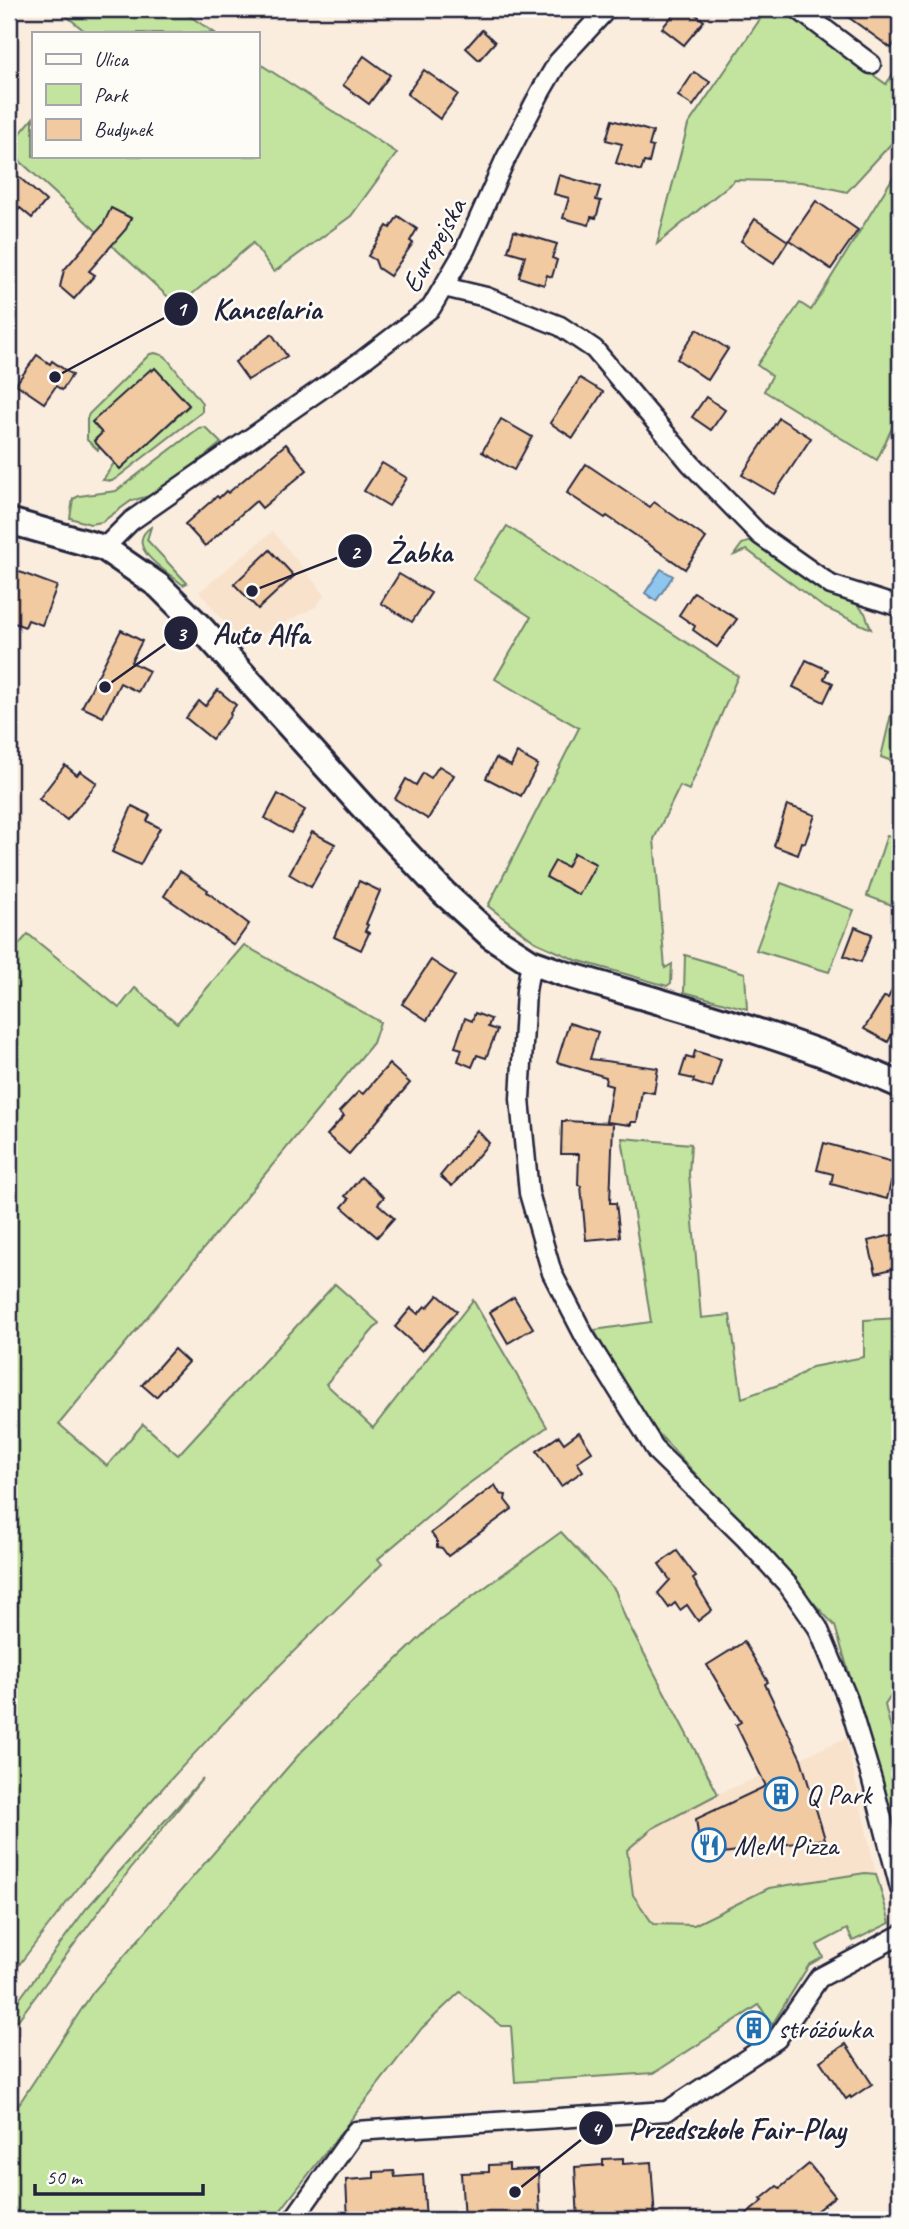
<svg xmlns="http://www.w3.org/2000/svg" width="909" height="2229" font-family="Caveat,sans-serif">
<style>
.built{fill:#f8e2cc}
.green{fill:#c2e49e;stroke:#72836c;stroke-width:2}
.water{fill:#8ec6ed;stroke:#6384a6;stroke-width:2}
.building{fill:#f2caa2;stroke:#22223b;stroke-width:2}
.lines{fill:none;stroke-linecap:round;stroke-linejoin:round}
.street-casing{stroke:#22223b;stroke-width:23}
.secondary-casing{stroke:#22223b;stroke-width:30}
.street{stroke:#fdfcf7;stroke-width:18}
.secondary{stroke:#fdfcf7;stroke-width:24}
.labels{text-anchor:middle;stroke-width:5;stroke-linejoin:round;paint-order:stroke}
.street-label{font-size:28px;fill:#22223b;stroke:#fdfcf7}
.poi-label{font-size:28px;fill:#22223b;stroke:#fdfcf7;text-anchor:start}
.leader{fill:none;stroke:#22223b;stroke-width:2.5}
.callout-dot{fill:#22223b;stroke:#fdfcf7;stroke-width:2.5}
.mark-label{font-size:21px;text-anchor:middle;font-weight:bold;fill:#fff}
.callout-label{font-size:30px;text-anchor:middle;font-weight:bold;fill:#22223b;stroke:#fdfcf7;stroke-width:5;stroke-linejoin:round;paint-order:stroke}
</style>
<rect width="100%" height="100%" fill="#faedde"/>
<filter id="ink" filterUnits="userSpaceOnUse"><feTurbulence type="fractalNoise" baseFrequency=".0143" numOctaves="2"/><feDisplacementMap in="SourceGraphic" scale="14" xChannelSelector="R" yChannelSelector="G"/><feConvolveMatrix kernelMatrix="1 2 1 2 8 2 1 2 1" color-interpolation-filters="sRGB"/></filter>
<g filter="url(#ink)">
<!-- built -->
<g class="built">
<polygon points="273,531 325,595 316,607 243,644 199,592"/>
<polygon points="846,1738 876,1874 865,1873 769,1888 694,1925 653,1924 633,1895 627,1850 653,1828 718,1794"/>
</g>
<!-- green -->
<g class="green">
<polygon points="58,9 179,9 215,33 87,33"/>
<polygon points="767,9 780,9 886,84 900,64 900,134 847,192 802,182 735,180 657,244 688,125"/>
<polygon points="257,62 397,153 351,216 274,272 253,243 178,306 9,151 9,147 33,118 33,156 257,156"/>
<polygon points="900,166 900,411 877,460 764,391 772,376 757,365 800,303 811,310"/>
<polygon points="155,353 165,356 202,403 202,412 118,477 112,481 103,480 114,463 120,468 189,406 151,369 93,422 102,433 94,440 100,447 98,450 87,440 87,419 89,414 150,354"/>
<polygon points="205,427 221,443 178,478 153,495 131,501 102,522 90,524 70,518 73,499 79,496 116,491 199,428"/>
<polygon points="507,526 738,676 689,790 680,786 654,839 665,968 672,964 671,983 667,986 576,960 535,942 488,906 579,728 495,679 531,617 473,579"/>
<path d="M151,527L147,540L187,583L183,585C168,572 122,547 151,527Z"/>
<polygon points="748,542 755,542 764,550 817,585 858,605 865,613 871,629 823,607 747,550 734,555 742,544"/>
<polygon points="897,689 900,691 900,764 881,757"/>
<polygon points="887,835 900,840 900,908 867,896"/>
<polygon points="781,883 854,910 829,972 756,950"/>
<path d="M28,934L119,1008L135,988L177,1023L244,945L380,1022L373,1043L59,1424L107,1466L143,1424L178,1455L335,1284L379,1323L326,1384L373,1428L473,1300L547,1427L456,1493L378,1559L382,1564C304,1641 225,1718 152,1800C101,1857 55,1917 9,1978V956Z"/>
<polygon points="685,955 745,973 747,1009 684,992"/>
<polygon points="622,1138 691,1144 689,1174 701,1318 730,1315 742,1398 792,1380 812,1367 864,1357 864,1320 900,1318 900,1682 885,1705 900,1766 900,1845 835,1626 646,1420 594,1330 651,1322"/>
<polygon points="561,1532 615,1590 625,1617 718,1794 653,1828 627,1850 633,1895 653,1924 694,1925 769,1888 865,1873 876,1874 890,1923 853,1941 847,1929 817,1945 823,1957 809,1965 772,2025 759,2005 654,2073 515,2082 511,2026 501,2026 460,1992 422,2028 273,2220 9,2220 9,2119 93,1992 301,1752 432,1626"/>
<polygon points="203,1778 131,1868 9,2032 9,2013 86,1909"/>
</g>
<!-- water -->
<polygon class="water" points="661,569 673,576 656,601 645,593"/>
<!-- building -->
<g class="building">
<polygon points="678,9 689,9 704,21 684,45 662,28"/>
<polygon points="837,9 900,9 900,35 891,48"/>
<polygon points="482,30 495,42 479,60 466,48"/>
<polygon points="364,56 390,75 369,104 343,85"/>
<polygon points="424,70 458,94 440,119 407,94"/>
<polygon points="694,72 710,82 693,106 678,96"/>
<polygon points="612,120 653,132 649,146 653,147 649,163 644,162 641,171 616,163 622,144 606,140"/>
<polygon points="559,175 600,187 596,200 601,201 596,218 591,217 589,225 563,218 569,198 554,194"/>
<polygon points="19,177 46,201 32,218 20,208 9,220 9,188"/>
<polygon points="816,201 858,230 831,269 789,240"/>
<polygon points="111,208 131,218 126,229 89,271 95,275 74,299 60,287 64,270 103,225"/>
<polygon points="398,216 417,229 410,241 413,243 390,276 378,268 375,260 368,256 387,226 390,228"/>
<polygon points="755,219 788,241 774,263 741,241"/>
<polygon points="514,231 557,244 552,258 557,260 552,277 547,275 544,285 519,277 525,256 508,251"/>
<polygon points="697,329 728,349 708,380 677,359"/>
<polygon points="272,334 287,356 248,380 235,362"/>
<polygon points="37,355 50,364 52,361 72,375 62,390 56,386 44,403 16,384"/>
<polygon points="155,368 189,405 120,469 94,441 102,433 92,422 151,369 152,371"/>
<polygon points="580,378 603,392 573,438 550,423"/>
<polygon points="706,397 725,410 711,430 692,417"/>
<polygon points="779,418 811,438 774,494 742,475"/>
<polygon points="501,419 532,437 514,470 482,452"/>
<polygon points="286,444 307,470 262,508 256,501 205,546 185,524 217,496 219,498 226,491 228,493"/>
<polygon points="382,463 407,478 389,506 364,491"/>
<polygon points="586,464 650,507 654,502 706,538 685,569 607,516 605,518 567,493"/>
<polygon points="270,550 294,576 258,609 234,584"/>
<polygon points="9,568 57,586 42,625 28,620 25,627 9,621"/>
<polygon points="399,574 431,593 412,622 381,603"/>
<polygon points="694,592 737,619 717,647 693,630 695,626 679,615"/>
<polygon points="121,630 142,641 131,662 149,671 138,692 120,683 103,717 82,707"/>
<polygon points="806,660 828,670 824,679 833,683 824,702 793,687"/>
<polygon points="218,690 236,705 230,713 231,715 212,739 186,718 199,701 205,706"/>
<polygon points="517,753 538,765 521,796 486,778 496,758 511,766"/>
<polygon points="65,765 77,775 80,771 97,783 67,820 39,799"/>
<polygon points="439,766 454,775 428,819 395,799 406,779 416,785 423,773 431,778"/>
<polygon points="278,794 305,810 291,833 265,818"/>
<polygon points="787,805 815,815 805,843 802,842 798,855 774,846"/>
<polygon points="132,806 150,815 147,821 160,828 140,865 112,852"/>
<polygon points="312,832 335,844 311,887 289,874"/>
<polygon points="574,853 596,864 579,895 546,877 555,861 567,867"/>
<polygon points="180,871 208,890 207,892 249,924 234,945 164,896"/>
<polygon points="359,881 380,891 366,924 368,925 365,931 369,933 361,950 334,937"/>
<polygon points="855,927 872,934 861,962 844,956"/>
<polygon points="431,960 455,976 427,1020 402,1004"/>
<polygon points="900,975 900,1019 888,1042 864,1029 884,997 888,998"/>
<polygon points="475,1013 491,1019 488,1027 497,1030 486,1058 477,1055 472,1067 458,1061 462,1049 455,1047 465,1018 472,1021"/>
<polygon points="569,1023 598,1032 590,1059 658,1068 654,1093 642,1091 637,1122 631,1122 631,1125 606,1122 612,1086 605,1084 606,1077 557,1062"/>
<polygon points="695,1051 721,1059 712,1088 693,1082 694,1079 680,1076 686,1057 693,1059"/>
<polygon points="389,1064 410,1083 349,1154 327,1135 344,1116 339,1112 359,1091 363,1094"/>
<polygon points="562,1121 613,1123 610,1203 616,1203 620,1237 586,1240 581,1186 578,1185 579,1154 561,1154"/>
<polygon points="477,1130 489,1143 452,1186 440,1176"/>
<polygon points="824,1143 900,1164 900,1184 891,1182 887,1199 831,1184 833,1174 817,1170"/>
<polygon points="361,1177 384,1197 378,1204 394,1218 377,1237 342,1207 349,1199 345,1196"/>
<polygon points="900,1233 900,1267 876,1273 868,1241"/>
<polygon points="438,1295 457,1311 422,1351 395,1327 411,1308 418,1314 425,1306 427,1308"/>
<polygon points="514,1297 533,1328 508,1343 490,1312"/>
<polygon points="174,1349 188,1362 156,1397 142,1385"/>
<polygon points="579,1432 592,1452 577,1462 583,1471 561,1486 537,1451 559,1436 564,1443"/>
<polygon points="495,1485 500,1494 506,1495 505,1500 512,1509 448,1556 442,1548 437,1547 437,1541 431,1533"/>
<polygon points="677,1551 696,1577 693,1579 712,1610 698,1621 687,1605 680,1610 675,1603 669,1608 658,1593 670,1580 659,1564"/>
<polygon points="744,1642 768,1682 765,1684 801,1759 825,1839 701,1856 696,1819 766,1786 736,1725 741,1722 707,1665"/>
<polygon points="846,2044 872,2084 851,2098 850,2096 846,2099 820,2061"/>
<polygon points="623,2158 623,2164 651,2162 655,2219 578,2220 575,2167 603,2165 603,2159"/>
<polygon points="509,2164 509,2170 538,2169 540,2220 464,2220 461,2173 489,2172 489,2165"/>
<polygon points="809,2164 835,2196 805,2220 739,2220 763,2201 761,2199 777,2186 780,2188"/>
<polygon points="394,2171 395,2177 423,2175 426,2220 348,2220 346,2180 374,2178 374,2172"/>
</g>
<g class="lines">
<defs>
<g id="street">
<polyline points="798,9 871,64"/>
<polyline points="444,287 486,297 560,326 594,349 691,464 760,535 831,585 900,607"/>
<polyline points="104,548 131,521 363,360 431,308 465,250 505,160 541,91 558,62 607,9"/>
<polyline points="531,962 526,991 520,1099 529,1193 552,1273 585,1337 657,1452 744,1537 788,1585 818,1628 848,1700 872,1780 900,1888"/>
<polyline points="293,2220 356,2131 667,2111 777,2039 819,1978 900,1935"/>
</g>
<path id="secondary" d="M9,521L104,548L159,586L202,629L361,805L444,893L491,936L531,962L562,973C676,1007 792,1037 900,1085"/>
</defs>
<!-- street casing -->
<use href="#street" class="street-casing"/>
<!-- secondary casing -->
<use href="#secondary" class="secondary-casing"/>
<!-- street -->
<use href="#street" class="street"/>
<!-- secondary -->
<use href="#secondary" class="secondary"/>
</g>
</g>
<!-- icons -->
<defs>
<symbol id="building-ring" viewBox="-11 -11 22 22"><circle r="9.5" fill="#fdfcf7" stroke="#1f6fb2" stroke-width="1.5"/><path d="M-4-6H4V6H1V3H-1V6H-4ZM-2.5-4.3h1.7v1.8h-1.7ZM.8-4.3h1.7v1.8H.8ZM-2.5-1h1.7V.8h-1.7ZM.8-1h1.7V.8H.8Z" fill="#1f6fb2"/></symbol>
<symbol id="restaurant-ring" viewBox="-11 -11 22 22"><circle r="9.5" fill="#fdfcf7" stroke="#1f6fb2" stroke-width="1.5"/><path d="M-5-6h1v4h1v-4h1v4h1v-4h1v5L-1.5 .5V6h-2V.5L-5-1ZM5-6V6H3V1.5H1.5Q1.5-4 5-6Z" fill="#1f6fb2"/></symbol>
</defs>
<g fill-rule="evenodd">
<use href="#building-ring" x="762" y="1775" width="38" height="38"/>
<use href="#restaurant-ring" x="690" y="1826" width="38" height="38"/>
<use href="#building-ring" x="735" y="2009" width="38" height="38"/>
</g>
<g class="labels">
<!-- street labels -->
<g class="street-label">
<text transform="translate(433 245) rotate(-61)" y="10">Europejska</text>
</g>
<!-- poi labels -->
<g class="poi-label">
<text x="806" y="1804">Q Park</text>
<text x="734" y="1855">MeM Pizza</text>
<text x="778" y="2038">stróżówka</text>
</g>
</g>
<!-- callouts -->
<path class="leader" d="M55 377L181 309M252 591L355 551M105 687L181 633M515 2192L596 2128"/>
<g class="callout-dot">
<circle cx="55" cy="377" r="7"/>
<circle cx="252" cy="591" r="7"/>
<circle cx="105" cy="687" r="7"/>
<circle cx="515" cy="2192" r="7"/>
<circle cx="181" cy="309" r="18"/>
<circle cx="355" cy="551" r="18"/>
<circle cx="181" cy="633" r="18"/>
<circle cx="596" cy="2128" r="18"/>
</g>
<g class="mark-label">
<text x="181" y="316">1</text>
<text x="355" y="559">2</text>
<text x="181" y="641">3</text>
<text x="596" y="2136">4</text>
</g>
<g class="callout-label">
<text x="267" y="319">Kancelaria</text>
<text x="419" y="562">Żabka</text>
<text x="261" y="644">Auto Alfa</text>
<text x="737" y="2139">Przedszkole Fair-Play</text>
</g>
<!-- margin -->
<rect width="909" height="2229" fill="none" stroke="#fdfcf7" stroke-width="35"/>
<rect x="18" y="18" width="874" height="2194" fill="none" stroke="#22223b" stroke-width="2.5" filter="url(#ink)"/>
<!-- legend -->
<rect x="32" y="32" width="228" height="126" fill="#fdfcf7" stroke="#a5a5ac" stroke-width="2"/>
<rect x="46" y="54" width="35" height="10" fill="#fdfcf7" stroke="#a5a5ac" stroke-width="2"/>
<text x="94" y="66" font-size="21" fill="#22223b">Ulica</text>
<rect x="46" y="84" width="35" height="21" fill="#c2e49e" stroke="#a5a5ac" stroke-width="2"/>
<text x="94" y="102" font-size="21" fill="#22223b">Park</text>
<rect x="46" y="119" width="35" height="21" fill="#f2caa2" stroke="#a5a5ac" stroke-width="2"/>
<text x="94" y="136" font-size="21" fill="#22223b">Budynek</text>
<!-- scale -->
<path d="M35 2184v10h168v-10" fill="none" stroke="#22223b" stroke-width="3.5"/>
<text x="46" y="2184" font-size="21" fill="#22223b" stroke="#fdfcf7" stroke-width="5" paint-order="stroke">50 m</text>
</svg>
